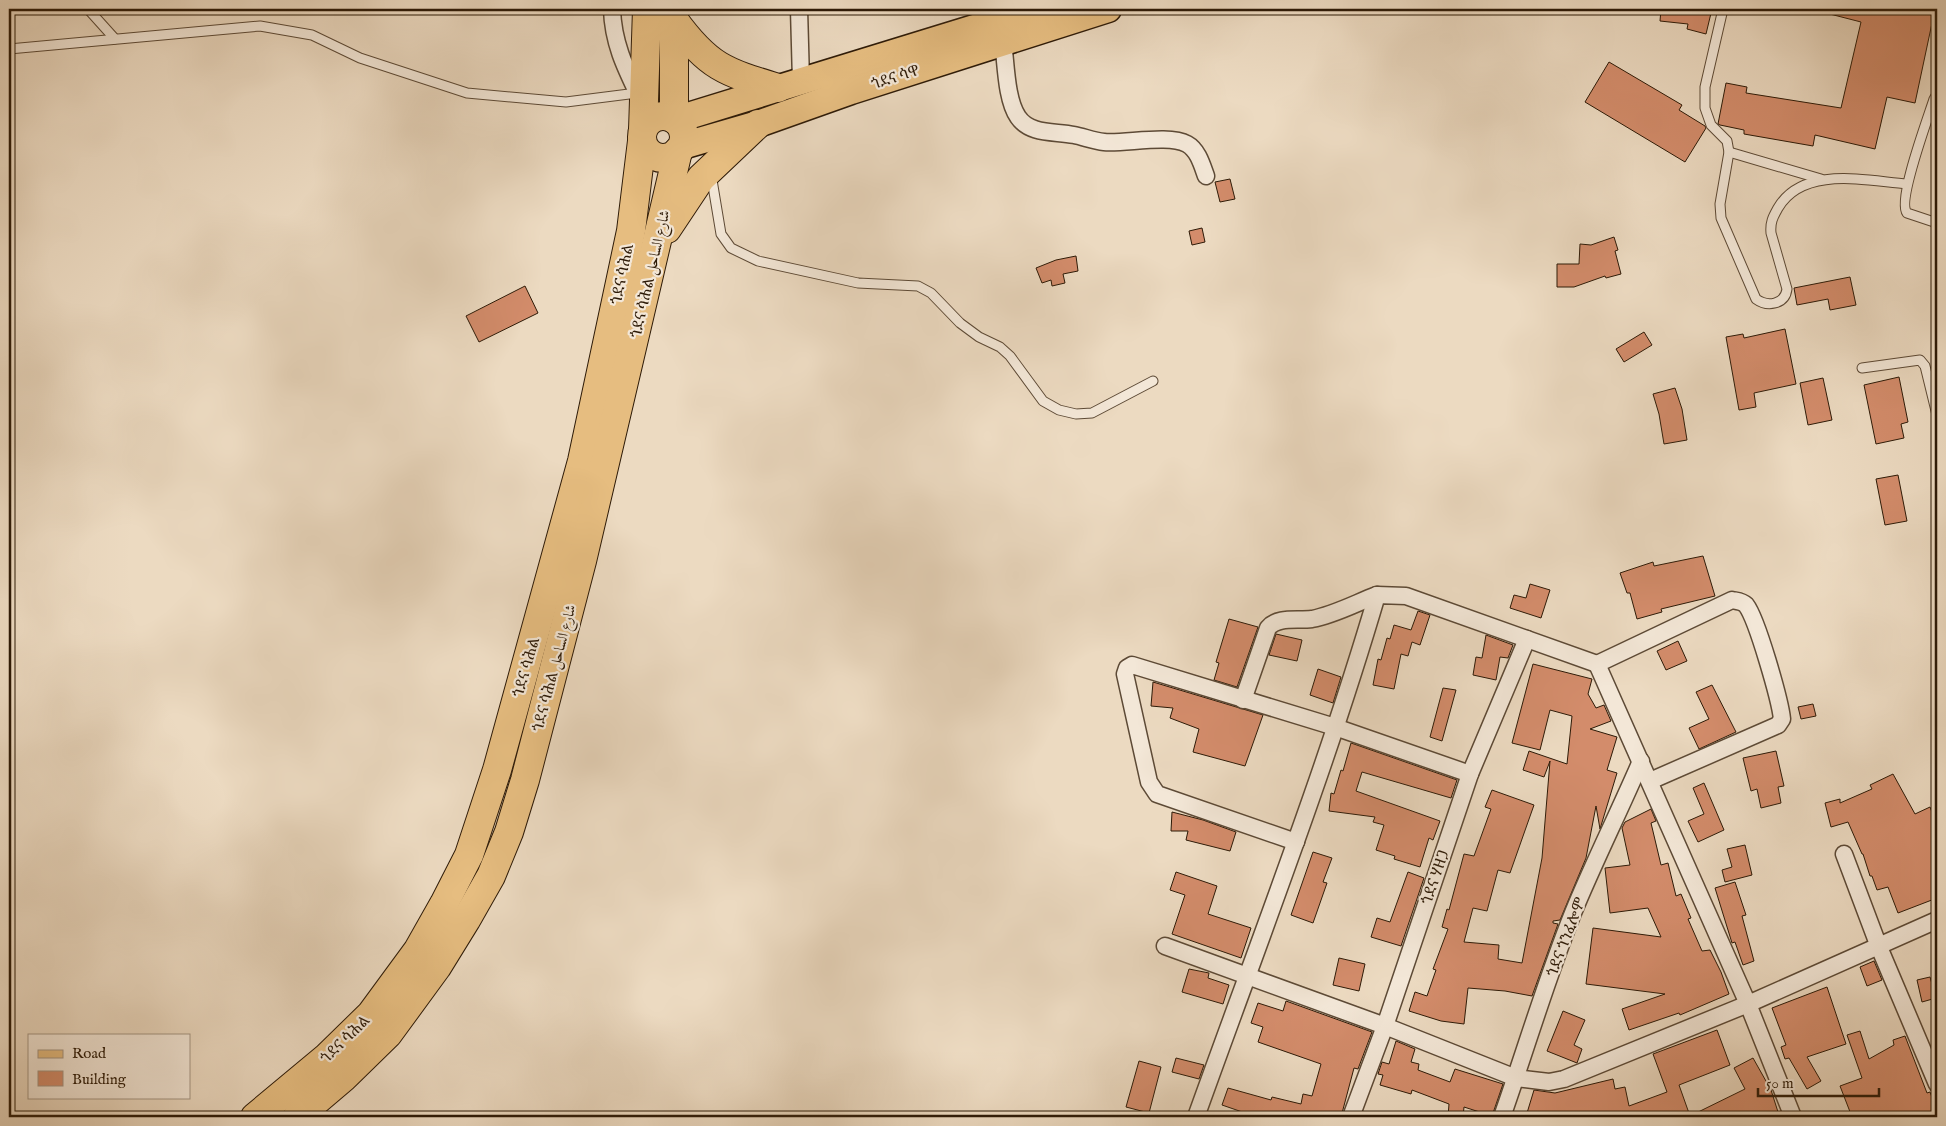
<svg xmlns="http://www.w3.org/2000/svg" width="1946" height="1126" font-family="'IM FELL English',Amiri,'Noto Serif Ethiopic',serif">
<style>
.building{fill:#d38c6b;stroke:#2d1a07}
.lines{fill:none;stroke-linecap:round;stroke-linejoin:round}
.service-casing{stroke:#5d4a36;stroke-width:11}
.minor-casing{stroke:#5d4a36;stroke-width:19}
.primary-casing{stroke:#2d1a07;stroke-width:29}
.trunk-casing{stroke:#2d1a07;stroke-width:30}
.service{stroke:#f3e7d7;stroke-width:9}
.minor{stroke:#f3e7d7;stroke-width:16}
.primary{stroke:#e6bd80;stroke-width:26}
.trunk{stroke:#e6bd80;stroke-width:28}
.labels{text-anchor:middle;stroke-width:4.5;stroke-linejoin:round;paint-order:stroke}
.street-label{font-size:15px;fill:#2d1a07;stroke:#f3e7d7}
</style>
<rect width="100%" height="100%" fill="#ecdac1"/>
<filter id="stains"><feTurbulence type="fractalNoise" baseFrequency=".004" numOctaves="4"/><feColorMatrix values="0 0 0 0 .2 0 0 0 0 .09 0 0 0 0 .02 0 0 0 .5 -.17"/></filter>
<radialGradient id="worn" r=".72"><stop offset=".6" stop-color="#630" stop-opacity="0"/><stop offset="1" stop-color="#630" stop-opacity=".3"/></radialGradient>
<!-- building -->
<g class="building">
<polygon points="1661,9 1712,9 1706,34 1687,29 1688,24 1660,21"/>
<polygon points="1826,9 1935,9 1915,103 1887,97 1875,149 1815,135 1813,146 1744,134 1744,130 1720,125 1718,124 1726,83 1747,87 1746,93 1841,108 1861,22 1826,13"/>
<polygon points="1609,62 1682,105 1679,110 1705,126 1706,128 1685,162 1585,102"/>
<polygon points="1230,179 1235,199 1220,202 1215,182"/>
<polygon points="1202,228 1205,242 1192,245 1189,231"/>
<polygon points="1614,237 1618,250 1615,251 1621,274 1606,278 1605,276 1574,287 1557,287 1557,264 1579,264 1580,244 1591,245"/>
<polygon points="1076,256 1078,271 1063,274 1065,283 1052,286 1051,280 1042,283 1036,268 1056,260"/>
<polygon points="1850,277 1856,305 1830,310 1828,299 1797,305 1794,288"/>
<polygon points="525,286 538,313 479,342 466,316"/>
<polygon points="1785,329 1796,384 1754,393 1756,407 1739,410 1726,337 1743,334 1744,338"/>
<polygon points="1644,332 1652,345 1624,362 1616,349"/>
<polygon points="1899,377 1908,422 1901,424 1904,438 1876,444 1864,385"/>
<polygon points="1823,378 1832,420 1808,425 1800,383"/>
<polygon points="1675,388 1682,409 1687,440 1664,444 1659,414 1653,394"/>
<polygon points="1898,475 1907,521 1885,525 1876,479"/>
<polygon points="1703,556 1715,596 1661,609 1662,612 1637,619 1630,593 1627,593 1620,573 1653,562 1654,566"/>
<polygon points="1530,584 1550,590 1541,618 1510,608 1514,595 1526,598"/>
<polygon points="1418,611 1430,615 1420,645 1412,642 1408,656 1401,654 1394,689 1373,685 1378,659 1381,660 1387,638 1390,639 1394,625 1411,630"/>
<polygon points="1229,619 1258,627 1237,687 1214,680 1219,663 1216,662"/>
<polygon points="1276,634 1302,640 1297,661 1269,655"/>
<polygon points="1486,635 1513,645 1508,658 1500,657 1496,680 1473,675 1476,657 1482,658"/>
<polygon points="1678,641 1687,661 1666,670 1657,651"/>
<polygon points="1533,664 1592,679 1588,694 1596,708 1604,705 1611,721 1590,729 1617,737 1607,770 1617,773 1600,829 1596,806 1586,858 1560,920 1553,921 1553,923 1558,924 1532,996 1505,991 1468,988 1464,1024 1441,1021 1409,1011 1415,992 1427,996 1436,970 1433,969 1448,929 1442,927 1447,909 1449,910 1464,854 1474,856 1491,809 1485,807 1492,790 1534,805 1510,873 1498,870 1487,911 1473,908 1464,942 1499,945 1498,959 1522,963 1542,858 1550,761 1544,777 1523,770 1529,751 1567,764 1572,716 1550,710 1540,750 1512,743"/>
<polygon points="1318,669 1341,677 1333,703 1310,695"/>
<polygon points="1153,682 1263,715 1245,766 1193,752 1199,729 1170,718 1173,708 1151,706"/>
<polygon points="1712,685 1736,732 1699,749 1689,728 1709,719 1696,692"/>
<polygon points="1443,688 1456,690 1442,741 1430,737"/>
<polygon points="1813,704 1816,716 1801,719 1798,707"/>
<polygon points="1351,743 1457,780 1451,798 1362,772 1356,791 1440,821 1433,840 1429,838 1420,867 1394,859 1395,856 1376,850 1384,825 1373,822 1375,817 1329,811 1331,793 1334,794 1341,770 1343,771"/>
<polygon points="1776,751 1784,786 1778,787 1781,803 1761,808 1757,789 1751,791 1743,758"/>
<polygon points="1893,774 1915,814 1930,807 1937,825 1937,898 1898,913 1888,887 1877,890 1872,876 1870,876 1863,854 1862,854 1848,822 1831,827 1825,803 1840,799 1840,803 1872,789 1870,785"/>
<polygon points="1704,783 1724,830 1698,842 1688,821 1704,814 1693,788"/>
<polygon points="1651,809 1656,821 1651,823 1661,865 1668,863 1676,896 1681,894 1691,918 1688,919 1702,951 1710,950 1721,972 1729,994 1680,1015 1679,1013 1629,1030 1622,1009 1665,994 1586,984 1593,928 1661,937 1648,908 1610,913 1605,868 1630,865 1622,828 1625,822"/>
<polygon points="1172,812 1203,820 1236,832 1230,851 1186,840 1188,831 1171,831"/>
<polygon points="1745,845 1752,875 1725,882 1722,870 1732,867 1727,849"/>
<polygon points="1313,852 1332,858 1323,882 1327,883 1313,923 1291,915"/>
<polygon points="1176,872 1217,886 1208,914 1251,928 1241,958 1172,934 1185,895 1170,890"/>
<polygon points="1408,872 1424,878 1401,946 1371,937 1377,918 1390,922"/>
<polygon points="1735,882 1746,915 1742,916 1754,961 1743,965 1735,942 1732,943 1715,888"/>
<polygon points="1339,958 1365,964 1359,991 1333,985"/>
<polygon points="1874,961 1882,980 1867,986 1860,967"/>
<polygon points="1189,969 1209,973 1208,978 1229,985 1223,1004 1182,992"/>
<polygon points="1930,977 1936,998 1922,1002 1917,980"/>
<polygon points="1827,987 1846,1044 1807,1057 1821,1081 1807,1089 1789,1058 1785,1059 1781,1047 1786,1045 1772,1008"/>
<polygon points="1286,1001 1372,1032 1358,1069 1354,1068 1341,1117 1250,1117 1251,1115 1222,1105 1228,1088 1271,1100 1272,1097 1301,1104 1303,1094 1312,1096 1321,1064 1258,1042 1263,1027 1251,1023 1258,1003 1283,1011"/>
<polygon points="1563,1011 1585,1020 1574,1045 1582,1049 1577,1063 1547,1051"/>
<polygon points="1717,1030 1730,1065 1679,1085 1690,1116 1745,1089 1734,1068 1753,1058 1771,1090 1778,1112 1755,1117 1544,1117 1527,1113 1534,1090 1555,1093 1613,1079 1615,1089 1625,1087 1629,1106 1667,1092 1653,1054"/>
<polygon points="1860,1031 1869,1059 1894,1045 1893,1040 1905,1036 1927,1093 1930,1092 1937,1111 1937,1117 1852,1117 1840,1086 1862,1078 1847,1035"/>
<polygon points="1396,1041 1415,1049 1411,1062 1419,1064 1418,1070 1450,1082 1455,1069 1503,1084 1492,1116 1464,1107 1463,1117 1448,1117 1449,1104 1412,1090 1411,1094 1380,1085 1383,1075 1378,1074 1382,1062 1389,1064"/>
<polygon points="1176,1058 1204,1065 1199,1079 1172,1072"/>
<polygon points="1139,1061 1161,1067 1149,1113 1126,1107"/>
</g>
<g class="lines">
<defs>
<g id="service">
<polyline points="88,9 115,39"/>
<path d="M1723,9L1705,87V108L1711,125L1727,141L1729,152L1720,204L1721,218L1756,299C1767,307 1785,305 1787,289L1771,233C1770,222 1773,217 1778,208C1803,165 1867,181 1907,184"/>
<polyline points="9,49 260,26 312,35 360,58 467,93 566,102 637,93"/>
<path d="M1937,94L1934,99C1928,118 1897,201 1907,213L1937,223"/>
<polyline points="1729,152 1821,179"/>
<polyline points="711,174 721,234 731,248 758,261 858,283 918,286 931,293 960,323 979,337 1000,347 1010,356 1043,401 1059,410 1076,414 1092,413 1153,381"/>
<polyline points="1862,368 1920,360 1925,366 1937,415"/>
</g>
<g id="minor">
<path d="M612,9C613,44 626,69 641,100"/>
<polyline points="799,9 801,81"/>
<path d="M1003,42C1006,63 1006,100 1018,117C1030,135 1055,131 1074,135C1084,137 1094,141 1104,142C1125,144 1169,134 1187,144C1198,150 1202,165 1206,176"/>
<path d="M1243,700L1268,628C1278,616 1297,621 1312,619C1334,615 1356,603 1377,595"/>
<path d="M1650,781L1778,725L1782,719C1780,700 1757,619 1746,605C1742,601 1737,601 1732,600L1597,664L1748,1004L1793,1117"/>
<polyline points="1296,842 1157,794 1149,782 1125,674 1127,668 1132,665 1335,727 1470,774"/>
<polyline points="1844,854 1879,947 1937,1084"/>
<polyline points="1165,946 1385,1026 1516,1078 1549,1082 1564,1079 1748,1004 1937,920"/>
<path d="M1196,1117C1258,944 1325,772 1377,595L1406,596L1597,664"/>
<polyline points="1351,1117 1385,1026 1470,774 1527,639"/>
<path d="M1502,1117C1526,1049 1546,980 1573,913C1594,862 1619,812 1641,761"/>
</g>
<g id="primary">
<polyline points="675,120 1036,9"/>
<polyline points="682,146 758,124 851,91 1108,9"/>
</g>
<g id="trunk">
<polyline points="674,16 674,119"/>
<path d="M674,20C708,67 725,72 778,88"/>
<circle cx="663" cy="137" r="21"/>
<polyline points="643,130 647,9"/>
<polyline points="667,229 701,178 758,124"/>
<polyline points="255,1117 327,1057 371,1014 418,950 444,904 469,855 497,770 582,461 631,231 642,141"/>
<polyline points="297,1117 344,1077 388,1034 437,967 466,920 491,876 509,832 525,780 582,561 678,151"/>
</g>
</defs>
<!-- service casing -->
<use href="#service" class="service-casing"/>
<!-- minor casing -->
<use href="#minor" class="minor-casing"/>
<!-- primary casing -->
<use href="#primary" class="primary-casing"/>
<!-- trunk casing -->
<use href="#trunk" class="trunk-casing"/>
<!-- service -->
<use href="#service" class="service"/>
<!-- minor -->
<use href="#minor" class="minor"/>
<!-- primary -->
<use href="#primary" class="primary"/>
<!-- trunk -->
<use href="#trunk" class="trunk"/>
</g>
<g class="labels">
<!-- street labels -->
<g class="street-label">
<text transform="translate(895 77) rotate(-18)" y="5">ጎደና ሳዋ</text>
<text transform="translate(622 274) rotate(-78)" y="5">ጎደና ሳሕል</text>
<text transform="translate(650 274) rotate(-77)" y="5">ጎደና ሳሕል شارع الساحل</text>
<text transform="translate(526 667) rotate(-74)" y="5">ጎደና ሳሕል</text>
<text transform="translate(554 668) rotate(-75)" y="5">ጎደና ሳሕል شارع الساحل</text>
<text transform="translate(1435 877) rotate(-71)" y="5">ጎደና ሃዘጋ</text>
<text transform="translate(1566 937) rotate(-69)" y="5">ጎደና ጎንፈሎም</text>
<text transform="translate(345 1039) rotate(-44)" y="5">ጎደና ሳሕል</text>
</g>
</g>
<!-- margin -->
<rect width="1946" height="1126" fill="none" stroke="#ecdac1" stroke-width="30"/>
<rect x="10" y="10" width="1926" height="1106" fill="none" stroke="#2d1a07" stroke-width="2.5"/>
<rect x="15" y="15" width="1916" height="1096" fill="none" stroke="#2d1a07"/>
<!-- legend -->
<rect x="28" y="1034" width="162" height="65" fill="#f3e7d7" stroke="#a49584"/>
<rect x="38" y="1050" width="25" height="8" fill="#e6bd80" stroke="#a49584"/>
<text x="72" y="1058" font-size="15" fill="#2d1a07">Road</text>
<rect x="38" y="1071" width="25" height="15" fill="#d38c6b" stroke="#a49584"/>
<text x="72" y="1084" font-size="15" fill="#2d1a07">Building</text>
<!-- scale -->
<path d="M1758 1088v8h121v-8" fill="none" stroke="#2d1a07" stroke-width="2.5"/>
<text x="1766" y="1088" font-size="15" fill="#2d1a07" stroke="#f3e7d7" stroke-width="4" paint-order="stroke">50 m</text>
<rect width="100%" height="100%" filter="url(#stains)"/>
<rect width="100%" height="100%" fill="url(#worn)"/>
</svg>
